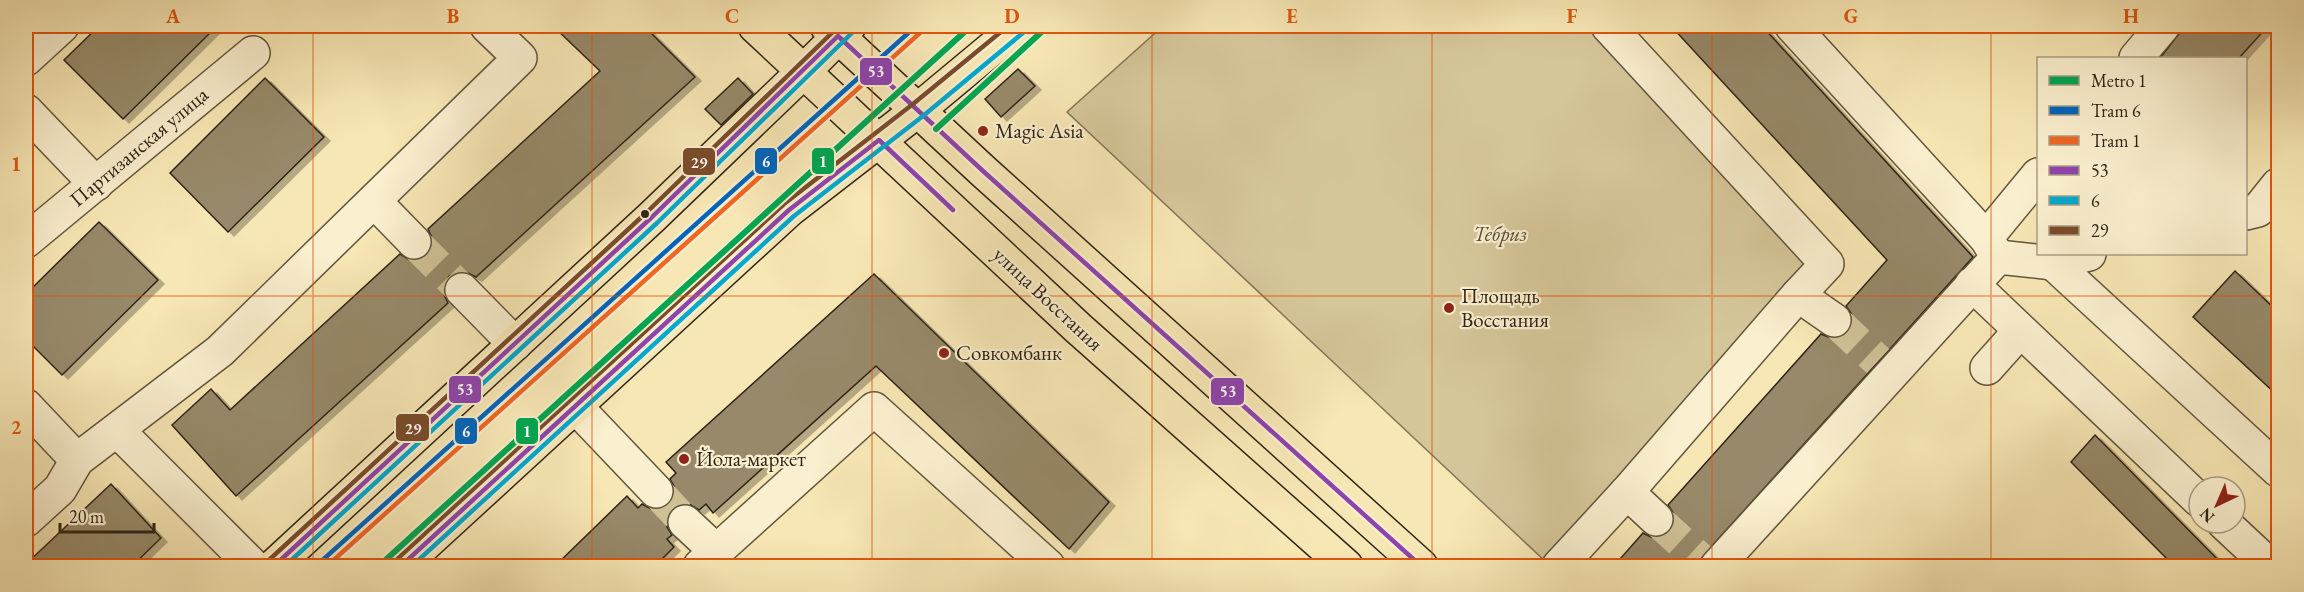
<svg xmlns="http://www.w3.org/2000/svg" width="2304" height="592" font-family="'EB Garamond',serif">
<style>
.green{fill:#d5c699;stroke:#827558;stroke-width:1.5}
.building{fill:#978969;stroke:#2f2417;stroke-width:1.5;filter:url(#shadow)}
.lines{fill:none;stroke-linecap:round;stroke-linejoin:round}
.minor-tunnel{stroke:#cfc095;stroke-width:33;stroke-dasharray:33 16;stroke-linecap:butt}
.minor-casing{stroke:#61553e;stroke-width:36}
.major-casing{stroke:#2f2417;stroke-width:36}
.minor{stroke:#faefce;stroke-width:33}
.major{stroke:#f7e7b4;stroke-width:33}
.bus-1-casing{stroke:#faefce;stroke-width:9}
.bus-2-casing{stroke:#faefce;stroke-width:9}
.bus-3-casing{stroke:#faefce;stroke-width:9}
.bus-1{stroke:#8e44ad;stroke-width:4.5}
.bus-2{stroke:#00a9ce;stroke-width:4.5}
.bus-3{stroke:#7a4b2a;stroke-width:4.5}
.tram-1-casing{stroke:#faefce;stroke-width:9}
.tram-2-casing{stroke:#faefce;stroke-width:9}
.tram-1{stroke:#0065bd;stroke-width:4.5}
.tram-2{stroke:#f26522;stroke-width:4.5}
.metro-1-casing{stroke:#faefce;stroke-width:10}
.metro-1{stroke:#00a651;stroke-width:6}
.grid{fill:none;stroke:#df560d;stroke-width:1.5;stroke-opacity:0.55}
.poi-dot{fill:#8f2418;stroke:#faefce;stroke-width:2}
.bus-dot{fill:#2f2417;stroke:#faefce;stroke-width:2}
.labels{text-anchor:middle;stroke-width:4.5;stroke-linejoin:round;paint-order:stroke}
.poi-label{font-size:21px;fill:#2f2417;stroke:#faefce;text-anchor:start}
.street-label{font-size:21px;fill:#2f2417;stroke:#faefce}
.park-label{font-size:21px;font-style:italic;fill:#584c38;stroke:#faefce}
.line-badge{stroke:#faefce;stroke-width:2}
.badge-label{font-size:16px;text-anchor:middle;font-weight:bold;fill:#fff}
.neatline{fill:none;stroke:#df560d;stroke-width:2}
.grid-label{font-size:20px;text-anchor:middle;font-weight:bold;fill:#df560d}
</style>
<defs>
<filter id="shadow"><feDropShadow dx="6" dy="4" stdDeviation="0" flood-color="#0004"/></filter>
</defs>
<rect width="100%" height="100%" fill="#f7e7b4"/>
<filter id="stains"><feTurbulence type="fractalNoise" baseFrequency=".00333" numOctaves="4"/><feColorMatrix values="0 0 0 0 .2 0 0 0 0 .09 0 0 0 0 .02 0 0 0 .5 -.17"/></filter>
<radialGradient id="worn" r=".72"><stop offset=".6" stop-color="#630" stop-opacity="0"/><stop offset="1" stop-color="#630" stop-opacity=".3"/></radialGradient>
<!-- green -->
<polygon class="green" points="1163,26 1590,26 1812,265 1547,563 1067,112"/>
<!-- building -->
<g class="building">
<polygon points="99,26 217,26 123,119 64,60"/>
<polygon points="553,26 644,26 695,77 476,277 466,272 458,272 449,276 444,286 444,295 448,303 236,496 172,425 211,389 230,410 400,254 410,260 419,260 427,255 432,248 432,238 428,229 600,71"/>
<polygon points="1671,26 1762,26 1973,257 1693,567 1613,567 1643,533 1651,537 1661,537 1670,531 1674,524 1674,514 1668,505 1821,334 1833,339 1841,337 1849,331 1853,321 1851,313 1846,306 1887,260"/>
<polygon points="2185,26 2268,26 2239,58 2160,58"/>
<polygon points="1018,69 1035,86 1001,117 985,99"/>
<polygon points="265,78 324,137 228,232 170,173"/>
<polygon points="738,78 753,94 721,125 705,109"/>
<polygon points="99,222 158,280 62,375 26,339 26,294"/>
<polygon points="2235,271 2278,312 2278,396 2193,317"/>
<polygon points="874,274 1109,502 1069,549 876,366 713,513 706,504 699,510 689,504 679,504 672,509 667,518 667,527 672,535 667,539 674,547 654,567 554,567 627,496 638,508 642,504 651,509 661,509 668,505 674,496 674,486 670,479 676,473 666,462"/>
<polygon points="2095,435 2225,567 2175,567 2071,462"/>
<polygon points="111,484 161,538 131,567 26,567 26,564"/>
</g>
<g class="lines">
<!-- minor-tunnel -->
<g class="minor-tunnel">
<polyline points="414,242 462,290"/>
<polyline points="1834,320 1878,361"/>
<polyline points="656,491 685,522"/>
<polyline points="1656,519 1700,559"/>
</g>
<defs>
<g id="minor">
<polyline points="2136,58 2163,26"/>
<polyline points="26,59 62,26"/>
<polyline points="26,111 96,184"/>
<polyline points="374,201 414,242"/>
<polyline points="2246,213 2258,210 2278,185"/>
<polyline points="1986,238 2038,175"/>
<polyline points="26,241 253,53"/>
<polyline points="1998,257 2053,263 2089,254"/>
<polyline points="2053,263 2278,470"/>
<polyline points="1972,284 2199,500"/>
<polyline points="462,290 515,344"/>
<polyline points="1798,295 1834,320"/>
<polyline points="1987,368 2020,331"/>
<polyline points="26,406 77,460 220,351 520,58 487,26"/>
<polyline points="576,407 656,491"/>
<polyline points="118,431 253,566"/>
<polyline points="1627,492 1656,519"/>
<polyline points="26,520 60,489 77,460"/>
<polyline points="685,522 716,551"/>
<polyline points="2224,523 2270,566"/>
<polyline points="700,566 874,409 1048,566"/>
<polyline points="1559,566 1627,492 1798,295 1827,264 1608,26"/>
<polyline points="1717,566 1998,257 1986,238 1792,26"/>
</g>
<g id="major">
<polyline points="755,26 1078,328 1346,566"/>
<polyline points="827,26 983,171 1421,566"/>
<polyline points="274,566 652,217 804,71 849,26"/>
<polyline points="401,566 789,210 918,110 1019,26"/>
</g>
</defs>
<!-- minor casing -->
<use href="#minor" class="minor-casing"/>
<!-- major casing -->
<use href="#major" class="major-casing"/>
<!-- minor -->
<use href="#minor" class="minor"/>
<!-- major -->
<use href="#major" class="major"/>
<defs>
<g id="bus-1">
<polyline points="274,566 652,217 838,36 983,171 1421,566"/>
<polyline points="401,566 789,210 879,140 953,210"/>
</g>
<g id="bus-2">
<polyline points="285,566 657,223 854,31"/>
<polyline points="412,566 794,216 923,116 1024,32"/>
</g>
<g id="bus-3">
<polyline points="269,560 647,212 839,26"/>
<polyline points="396,560 784,204 913,104 1008,26"/>
</g>
</defs>
<!-- bus-1 casing -->
<use href="#bus-1" class="bus-1-casing"/>
<!-- bus-2 casing -->
<use href="#bus-2" class="bus-2-casing"/>
<!-- bus-3 casing -->
<use href="#bus-3" class="bus-3-casing"/>
<!-- bus-1 -->
<use href="#bus-1" class="bus-1"/>
<!-- bus-2 -->
<use href="#bus-2" class="bus-2"/>
<!-- bus-3 -->
<use href="#bus-3" class="bus-3"/>
<defs>
<polyline id="tram-1" points="316,566 916,26"/>
<polyline id="tram-2" points="327,566 921,32"/>
</defs>
<!-- tram-1 casing -->
<use href="#tram-1" class="tram-1-casing"/>
<!-- tram-2 casing -->
<use href="#tram-2" class="tram-2-casing"/>
<!-- tram-1 -->
<use href="#tram-1" class="tram-1"/>
<!-- tram-2 -->
<use href="#tram-2" class="tram-2"/>
<defs>
<g id="metro-1">
<polyline points="936,129 1048,26"/>
<polyline points="379,566 971,26"/>
</g>
</defs>
<!-- metro-1 casing -->
<use href="#metro-1" class="metro-1-casing"/>
<!-- metro-1 -->
<use href="#metro-1" class="metro-1"/>
</g>
<!-- grid -->
<path class="grid" d="M313,26V566M592,26V566M872,26V566M1152,26V566M1432,26V566M1712,26V566M1991,26V566M26,296H2278"/>
<!-- markers -->
<g class="poi-dot">
<circle cx="983" cy="131" r="6"/>
<circle cx="1449" cy="308" r="6"/>
<circle cx="944" cy="353" r="6"/>
<circle cx="684" cy="459" r="6"/>
</g>
<circle class="bus-dot" cx="645" cy="214" r="5"/>
<g class="labels">
<!-- poi labels -->
<g class="poi-label">
<text x="995" y="138">Magic Asia</text>
<text x="1461" y="303">Площадь<tspan x="1461" dy="24">Восстания</tspan></text>
<text x="956" y="360">Совкомбанк</text>
<text x="696" y="466">Йола-маркет</text>
</g>
<!-- street labels -->
<g class="street-label">
<text transform="translate(139 147) rotate(-40)" y="7">Партизанская улица</text>
<text transform="translate(1048 299) rotate(43)" y="7">улица Восстания</text>
</g>
<!-- park labels -->
<g class="park-label">
<text x="1500" y="241">Тебриз</text>
</g>
</g>
<g class="line-badge">
<rect x="859" y="57" width="34" height="29" rx="6" fill="#8e44ad"/>
<rect x="754" y="147" width="24" height="28" rx="6" fill="#0065bd"/>
<rect x="811" y="147" width="24" height="28" rx="6" fill="#00a651"/>
<rect x="682" y="147" width="34" height="29" rx="6" fill="#7a4b2a"/>
<rect x="448" y="375" width="34" height="29" rx="6" fill="#8e44ad"/>
<rect x="1210" y="377" width="35" height="29" rx="6" fill="#8e44ad"/>
<rect x="395" y="413" width="35" height="29" rx="6" fill="#7a4b2a"/>
<rect x="454" y="417" width="24" height="28" rx="6" fill="#0065bd"/>
<rect x="515" y="417" width="24" height="28" rx="6" fill="#00a651"/>
</g>
<g class="badge-label">
<text x="876" y="77">53</text>
<text x="766" y="167">6</text>
<text x="823" y="167">1</text>
<text x="699" y="168">29</text>
<text x="465" y="395">53</text>
<text x="1228" y="397">53</text>
<text x="413" y="434">29</text>
<text x="466" y="437">6</text>
<text x="527" y="437">1</text>
</g>
<!-- margin -->
<rect width="2304" height="592" fill="none" stroke="#f7e7b4" stroke-width="66"/>
<!-- legend -->
<rect x="2037" y="57" width="210" height="198" fill="#faefce" stroke="#a99e85" stroke-width="1.5"/>
<rect x="2049" y="76" width="30" height="9" fill="#00a651" stroke="#a99e85" stroke-width="1.5"/>
<text x="2091" y="87" font-size="18" fill="#2f2417">Metro 1</text>
<rect x="2049" y="106" width="30" height="9" fill="#0065bd" stroke="#a99e85" stroke-width="1.5"/>
<text x="2091" y="117" font-size="18" fill="#2f2417">Tram 6</text>
<rect x="2049" y="136" width="30" height="9" fill="#f26522" stroke="#a99e85" stroke-width="1.5"/>
<text x="2091" y="147" font-size="18" fill="#2f2417">Tram 1</text>
<rect x="2049" y="166" width="30" height="9" fill="#8e44ad" stroke="#a99e85" stroke-width="1.5"/>
<text x="2091" y="177" font-size="18" fill="#2f2417">53</text>
<rect x="2049" y="196" width="30" height="9" fill="#00a9ce" stroke="#a99e85" stroke-width="1.5"/>
<text x="2091" y="207" font-size="18" fill="#2f2417">6</text>
<rect x="2049" y="226" width="30" height="9" fill="#7a4b2a" stroke="#a99e85" stroke-width="1.5"/>
<text x="2091" y="237" font-size="18" fill="#2f2417">29</text>
<!-- north arrow -->
<g transform="translate(2217 505) rotate(224)"><circle r="28" fill="#faefce" stroke="#a99e85" stroke-width="1.5"/>
<path d="M0-4.5L10 22L0 15L-10 22Z" fill="#8f2418"/>
<text y="-9" font-size="16" font-weight="bold" text-anchor="middle" fill="#2f2417">N</text>
</g>
<!-- scale -->
<path d="M60 523v9h94v-9" fill="none" stroke="#2f2417" stroke-width="3"/>
<text x="69" y="523" font-size="18" fill="#2f2417" stroke="#faefce" stroke-width="4.5" paint-order="stroke">20 m</text>
<rect x="33" y="33" width="2238" height="526" class="neatline"/>
<g class="grid-label">
<text x="173" y="23">A</text>
<text x="453" y="23">B</text>
<text x="732" y="23">C</text>
<text x="1012" y="23">D</text>
<text x="1292" y="23">E</text>
<text x="1572" y="23">F</text>
<text x="1851" y="23">G</text>
<text x="2131" y="23">H</text>
<text x="16" y="171">1</text>
<text x="16" y="434">2</text>
</g>
<rect width="100%" height="100%" filter="url(#stains)"/>
<rect width="100%" height="100%" fill="url(#worn)"/>
</svg>
